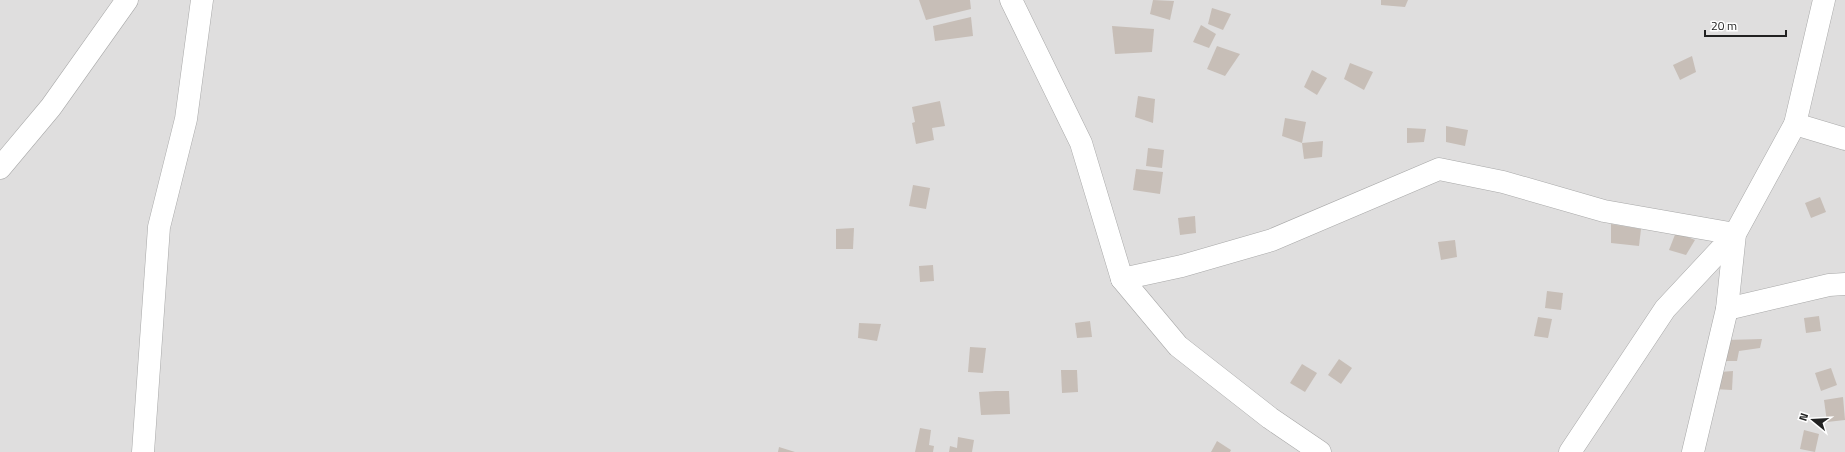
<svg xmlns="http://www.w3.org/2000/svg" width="1845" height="452" font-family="'Titillium Web',sans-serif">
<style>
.residential{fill:#dfdede}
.building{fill:#c7beb7}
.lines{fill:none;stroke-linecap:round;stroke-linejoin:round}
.minor-casing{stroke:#a8a8a8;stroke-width:23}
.minor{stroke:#fff;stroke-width:22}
</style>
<rect width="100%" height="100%" fill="#f2efe8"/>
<!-- residential -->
<rect class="residential" x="0" y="0" width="1845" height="452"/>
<!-- building -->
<g class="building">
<polygon points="919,0 970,0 971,9 926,20"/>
<polygon points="1153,0 1174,1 1170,20 1150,14"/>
<polygon points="1381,0 1408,0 1405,7 1381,5"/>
<polygon points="1212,8 1231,14 1223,30 1208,24"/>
<polygon points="971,17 973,36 935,41 933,26"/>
<polygon points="1201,25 1216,34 1209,48 1193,42"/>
<polygon points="1112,26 1154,29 1152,52 1115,54"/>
<polygon points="1217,46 1240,54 1225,76 1207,69"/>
<polygon points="1692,56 1696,72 1680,80 1673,65"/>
<polygon points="1350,63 1373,72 1364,90 1344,79"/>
<polygon points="1312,70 1327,78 1317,95 1304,87"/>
<polygon points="1138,96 1155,99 1153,123 1135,117"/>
<polygon points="940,101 945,126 932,128 934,140 916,144 912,123 915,122 912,107"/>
<polygon points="1285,118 1306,122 1302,143 1282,136"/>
<polygon points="1446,126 1468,130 1465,146 1446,142"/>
<polygon points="1407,128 1426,129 1424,142 1407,143"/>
<polygon points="1323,141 1322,157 1304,159 1302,143"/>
<polygon points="1148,148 1164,150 1162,168 1146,166"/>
<polygon points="1136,169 1163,172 1160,194 1133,190"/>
<polygon points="913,185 930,188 926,209 909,206"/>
<polygon points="1820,197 1826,212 1811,218 1805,203"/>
<polygon points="1195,216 1196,233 1180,235 1178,218"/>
<polygon points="1611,224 1641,229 1639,246 1611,243"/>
<polygon points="854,228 853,249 836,249 836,229"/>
<polygon points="1676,232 1695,240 1686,255 1669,250"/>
<polygon points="1455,240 1457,257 1441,260 1438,242"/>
<polygon points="933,265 934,281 920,282 919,266"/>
<polygon points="1547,291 1563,293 1561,310 1545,308"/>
<polygon points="1819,316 1821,331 1806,333 1804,318"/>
<polygon points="1538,317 1552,319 1548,338 1534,336"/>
<polygon points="1090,321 1092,337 1077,338 1075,323"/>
<polygon points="859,323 881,324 877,341 858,338"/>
<polygon points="1762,339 1760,348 1739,351 1737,361 1720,361 1726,340"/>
<polygon points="970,347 986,348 983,373 968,372"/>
<polygon points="1339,359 1352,368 1341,384 1328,375"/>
<polygon points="1302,364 1317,373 1305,392 1290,383"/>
<polygon points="1831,368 1837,385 1821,391 1815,373"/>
<polygon points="1061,370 1077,370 1078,392 1062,393"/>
<polygon points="1733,371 1732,390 1713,389 1720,372"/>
<polygon points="996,391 1009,391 1010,414 981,415 979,392"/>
<polygon points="1843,397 1845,420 1827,422 1824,400"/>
<polygon points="920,428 931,430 929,445 934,446 933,452 915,452"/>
<polygon points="1804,430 1819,434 1815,452 1800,449"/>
<polygon points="958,437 974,440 972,452 949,452 950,446 957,448"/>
<polygon points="1217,441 1231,450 1230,452 1211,452"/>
<polygon points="779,447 795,452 778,452"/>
</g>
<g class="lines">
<defs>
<g id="minor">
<polyline points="1011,0 1081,143 1122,279 1178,346 1270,418 1320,452"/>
<polyline points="1795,124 1845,139"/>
<polyline points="0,168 51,107 127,0"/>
<polyline points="1122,279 1182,266 1272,240 1439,169 1503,182 1604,211 1735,234 1665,309 1570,452"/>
<polyline points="1727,309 1829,285 1845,284"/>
<polyline points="143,452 159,227 186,119 202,0"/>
<polyline points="1693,452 1727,309 1735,234 1795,124 1824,0"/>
</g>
</defs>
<!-- minor casing -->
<use href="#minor" class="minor-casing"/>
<!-- minor -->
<use href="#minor" class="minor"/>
</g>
<!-- north arrow -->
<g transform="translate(1813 420) rotate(288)" stroke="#ffffff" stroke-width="3" paint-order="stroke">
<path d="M0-3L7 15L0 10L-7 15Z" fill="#212121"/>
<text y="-6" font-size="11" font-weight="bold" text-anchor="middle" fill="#212121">N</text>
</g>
<!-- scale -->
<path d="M1705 30v6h81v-6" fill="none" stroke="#212121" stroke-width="2"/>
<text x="1711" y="30" font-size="12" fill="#212121" stroke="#ffffff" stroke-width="3" paint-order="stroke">20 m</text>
</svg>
